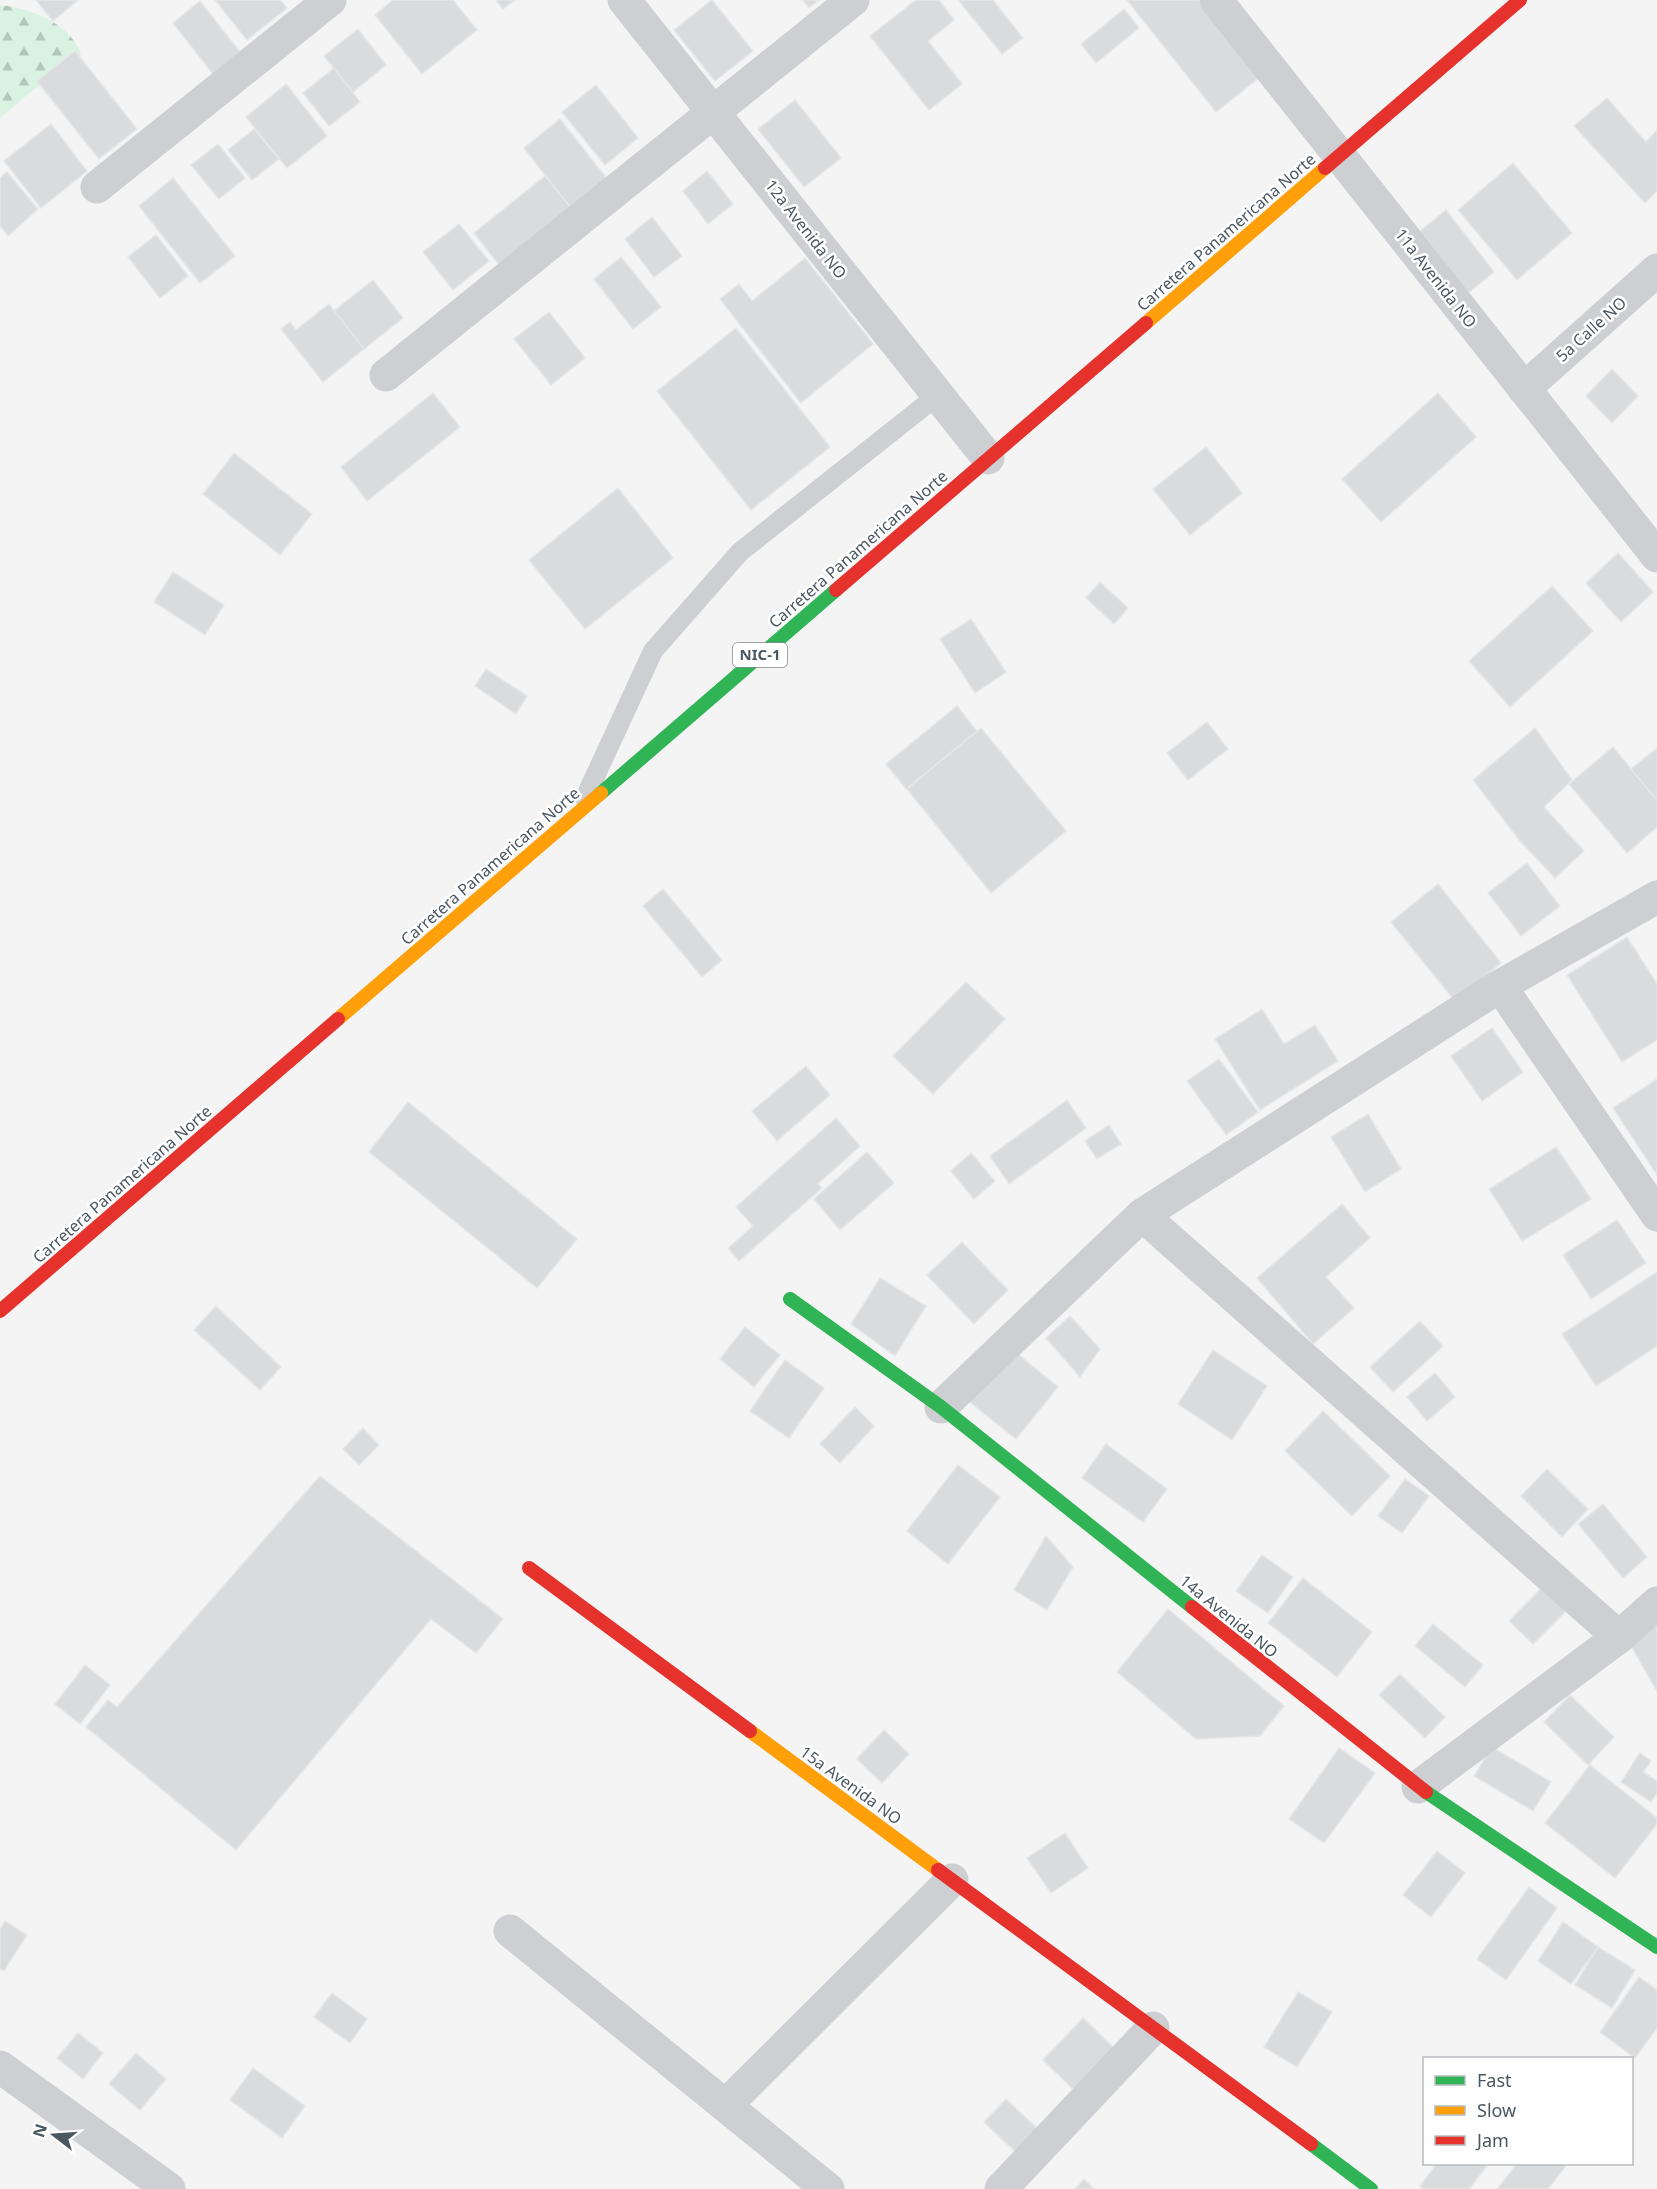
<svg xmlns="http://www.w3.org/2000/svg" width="1657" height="2189" font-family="'Noto Sans',sans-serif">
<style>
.forest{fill:url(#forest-firs)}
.building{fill:#dadbdc;stroke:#e5e6e7;stroke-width:1.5}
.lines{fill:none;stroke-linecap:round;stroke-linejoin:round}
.lane{stroke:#cdcfd2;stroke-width:20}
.street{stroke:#cdcfd2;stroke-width:33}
.fast{stroke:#30b455;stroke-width:14}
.slow{stroke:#ff9f0a;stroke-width:14}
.jam{stroke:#e5322d;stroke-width:14}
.labels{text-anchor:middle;stroke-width:5;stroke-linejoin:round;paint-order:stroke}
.shield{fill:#fff;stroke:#808990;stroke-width:1.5}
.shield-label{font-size:15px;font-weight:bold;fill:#4a5760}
.street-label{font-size:16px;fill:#4a5760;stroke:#fff}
</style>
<defs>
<pattern id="forest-firs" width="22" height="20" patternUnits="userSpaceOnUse" patternTransform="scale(1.5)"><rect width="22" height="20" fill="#daf2e2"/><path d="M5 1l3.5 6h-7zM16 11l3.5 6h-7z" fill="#b3c7bb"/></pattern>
</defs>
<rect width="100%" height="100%" fill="#f4f4f4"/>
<!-- forest -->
<path class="forest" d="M0,5C32,9 68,22 81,53L77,66L33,90L0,118Z"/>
<!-- building -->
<g class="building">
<polygon points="36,0 78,0 53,21"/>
<polygon points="215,0 280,0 287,8 247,40"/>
<polygon points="393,0 453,0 477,30 422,74 375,15"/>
<polygon points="496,0 515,0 503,9"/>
<polygon points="712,0 753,51 715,81 674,30"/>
<polygon points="803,0 819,0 809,8"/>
<polygon points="916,0 939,0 954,20 928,41 962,84 929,110 870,36"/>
<polygon points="958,0 993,0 1023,38 1002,54"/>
<polygon points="1127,0 1199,0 1260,77 1216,112"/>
<polygon points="200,1 240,52 213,74 173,23"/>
<polygon points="1124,9 1139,28 1096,63 1081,44"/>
<polygon points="358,29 386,65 353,92 324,56"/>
<polygon points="75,51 137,129 99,159 37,81"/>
<polygon points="334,68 360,102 329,126 303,93"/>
<polygon points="286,84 327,136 287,168 246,117"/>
<polygon points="596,85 638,138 605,165 562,112"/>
<polygon points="1607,98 1646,142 1657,130 1657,191 1645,203 1574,126"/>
<polygon points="795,100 841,158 804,187 758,129"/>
<polygon points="560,119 608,180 572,209 524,148"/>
<polygon points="51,124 87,171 41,208 4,161"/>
<polygon points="254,129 279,159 252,180 228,150"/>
<polygon points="218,144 245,178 219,199 191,165"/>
<polygon points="1513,163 1572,233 1517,280 1458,210"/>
<polygon points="707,171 733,204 708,224 683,191"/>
<polygon points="7,172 38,209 8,236 0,226 0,178"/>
<polygon points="545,176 571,208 500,266 474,233"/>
<polygon points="173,178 235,256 200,283 139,206"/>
<polygon points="1446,210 1494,272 1468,293 1420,231"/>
<polygon points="652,217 682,256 654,277 625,239"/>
<polygon points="459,224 489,261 453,290 423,252"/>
<polygon points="156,235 188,276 160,298 128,257"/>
<polygon points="621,257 661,307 633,329 594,279"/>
<polygon points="805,258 873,344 801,403 720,299 739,284 752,301"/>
<polygon points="373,280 403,318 364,349 334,311"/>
<polygon points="329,304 364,349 323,382 281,329 290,322 296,330"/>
<polygon points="549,312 585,358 551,385 514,339"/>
<polygon points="736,328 830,447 751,510 657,391"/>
<polygon points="1612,369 1638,396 1612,423 1586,396"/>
<polygon points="433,393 460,427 367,501 341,467"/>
<polygon points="1438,393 1476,437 1381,522 1342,479"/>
<polygon points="1206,447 1242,493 1190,535 1153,489"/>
<polygon points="234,453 312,514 280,555 203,494"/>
<polygon points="618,488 673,558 585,629 529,560"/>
<polygon points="1618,553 1653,592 1621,622 1586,583"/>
<polygon points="173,572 224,605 205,635 154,602"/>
<polygon points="1100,582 1128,608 1114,624 1086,598"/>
<polygon points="1552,586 1593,631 1510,707 1469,661"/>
<polygon points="971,619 1006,672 975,693 940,639"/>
<polygon points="486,669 527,696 516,714 475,686"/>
<polygon points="957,706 977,731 906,789 886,764"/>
<polygon points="1207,722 1228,749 1188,780 1167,753"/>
<polygon points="981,728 1066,831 991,893 907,789"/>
<polygon points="1535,728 1572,780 1544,807 1584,851 1555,878 1520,841 1473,780"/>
<polygon points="1613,747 1657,800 1657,827 1627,853 1569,784"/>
<polygon points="1657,748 1657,800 1631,769"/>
<polygon points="1527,863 1560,906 1521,936 1488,893"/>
<polygon points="1438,884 1501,963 1455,1001 1391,922"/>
<polygon points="663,889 722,960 702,977 643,906"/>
<polygon points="1627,937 1657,984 1657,1040 1622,1062 1567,975"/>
<polygon points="966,982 1005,1019 933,1094 893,1056"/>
<polygon points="1262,1009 1284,1044 1315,1025 1338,1061 1260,1110 1215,1039"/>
<polygon points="1492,1028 1523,1072 1482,1101 1451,1056"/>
<polygon points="1219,1059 1258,1112 1226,1135 1187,1081"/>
<polygon points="806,1066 830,1095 777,1141 752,1111"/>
<polygon points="1657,1079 1657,1175 1613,1108"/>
<polygon points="1067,1100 1086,1128 1009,1184 990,1156"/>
<polygon points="408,1102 577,1239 537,1288 369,1152"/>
<polygon points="1368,1114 1401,1169 1365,1192 1331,1137"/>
<polygon points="836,1118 860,1146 818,1184 822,1188 739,1261 728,1248 753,1226 736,1207"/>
<polygon points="1109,1125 1121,1144 1097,1159 1085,1141"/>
<polygon points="1556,1147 1591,1199 1522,1241 1489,1189"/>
<polygon points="867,1152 894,1183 840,1230 814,1199"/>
<polygon points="971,1153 995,1181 974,1199 951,1171"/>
<polygon points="1342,1204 1370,1238 1326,1277 1354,1308 1313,1344 1257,1278"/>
<polygon points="1617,1220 1646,1263 1591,1299 1563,1255"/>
<polygon points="962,1242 1008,1290 974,1324 927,1275"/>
<polygon points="1657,1272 1657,1346 1596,1386 1562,1334"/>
<polygon points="880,1278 926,1306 895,1356 851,1324"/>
<polygon points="216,1306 281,1367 260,1390 194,1330"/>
<polygon points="1070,1316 1100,1349 1080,1377 1046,1338"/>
<polygon points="1420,1321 1443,1346 1393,1392 1370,1367"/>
<polygon points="745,1327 780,1355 754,1387 720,1359"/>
<polygon points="1009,1347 1058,1387 1016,1439 967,1400"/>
<polygon points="1213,1350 1267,1386 1232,1440 1178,1404"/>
<polygon points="785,1360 824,1388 789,1438 750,1411"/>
<polygon points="1435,1373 1455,1397 1427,1421 1407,1397"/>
<polygon points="855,1407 874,1426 840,1463 820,1444"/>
<polygon points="1323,1411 1390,1476 1352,1516 1285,1451"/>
<polygon points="363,1428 379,1445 359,1465 343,1449"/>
<polygon points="1106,1444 1167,1489 1143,1522 1082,1478"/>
<polygon points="958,1465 1000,1497 948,1564 907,1531"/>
<polygon points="1547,1469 1588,1509 1562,1537 1521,1496"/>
<polygon points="320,1476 503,1619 476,1653 431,1619 236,1850 86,1727 108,1700 117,1707"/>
<polygon points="1405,1479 1429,1496 1402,1533 1378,1516"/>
<polygon points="1603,1504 1647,1557 1623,1578 1578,1524"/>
<polygon points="1046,1536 1073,1567 1047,1610 1014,1590"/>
<polygon points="1262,1555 1293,1577 1268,1613 1236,1591"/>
<polygon points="1303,1578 1372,1632 1337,1677 1268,1623"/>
<polygon points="1544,1585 1568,1609 1533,1644 1509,1621"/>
<polygon points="1168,1609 1284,1706 1260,1736 1196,1739 1117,1672"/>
<polygon points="1433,1624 1483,1665 1465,1687 1415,1646"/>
<polygon points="1657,1625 1657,1691 1628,1641"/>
<polygon points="85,1665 110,1685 80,1724 55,1704"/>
<polygon points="1400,1674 1445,1717 1425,1738 1379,1695"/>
<polygon points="1570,1695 1614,1737 1588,1765 1544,1722"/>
<polygon points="884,1730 909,1754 882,1783 857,1759"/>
<polygon points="1492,1747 1551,1782 1533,1811 1474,1776"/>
<polygon points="1339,1748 1375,1773 1324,1843 1289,1819"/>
<polygon points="1640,1753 1651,1761 1643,1772 1657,1781 1657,1793 1651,1802 1621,1782"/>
<polygon points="1590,1765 1657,1818 1657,1824 1615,1878 1545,1823"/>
<polygon points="1065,1833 1088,1868 1051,1893 1027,1858"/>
<polygon points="1437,1851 1465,1873 1431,1917 1403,1895"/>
<polygon points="1529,1887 1557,1908 1506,1980 1477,1959"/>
<polygon points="5,1921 27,1935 4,1971 0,1969 0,1929"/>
<polygon points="1563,1922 1598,1947 1571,1984 1538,1961"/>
<polygon points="1598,1947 1635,1970 1612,2008 1575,1985"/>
<polygon points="1639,1977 1657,1990 1657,2028 1635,2058 1600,2032"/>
<polygon points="1298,1992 1332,2012 1297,2067 1264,2047"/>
<polygon points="332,1993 367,2019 350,2043 314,2017"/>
<polygon points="1083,2018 1116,2050 1075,2091 1043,2060"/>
<polygon points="78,2033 103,2053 83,2079 57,2058"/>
<polygon points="136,2053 166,2079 140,2110 109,2084"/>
<polygon points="253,2068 305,2106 282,2138 230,2100"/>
<polygon points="1006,2099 1043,2134 1021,2157 984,2122"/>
<polygon points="1437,2164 1483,2164 1486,2167 1469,2189 1424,2189 1420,2186"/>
<polygon points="1517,2164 1561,2164 1565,2167 1548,2189 1497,2189"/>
<polygon points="1084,2179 1094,2189 1075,2189"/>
</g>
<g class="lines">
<!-- lane -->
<polyline class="lane" points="585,798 653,651 740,552 938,395"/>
<!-- street -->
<g class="street">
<polyline points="624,0 988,458"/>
<polyline points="1216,0 1657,556"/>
<polyline points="97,187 330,0"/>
<polyline points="386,375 853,0"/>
<polyline points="1524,389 1657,270"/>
<polyline points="1500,986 1657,1215"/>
<polyline points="1142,1215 1619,1637"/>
<polyline points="941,1407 1142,1215 1500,986 1657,897"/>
<polyline points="1418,1787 1619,1637 1657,1603"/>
<polyline points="510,1931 828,2189"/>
<polyline points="0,2067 169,2189"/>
<polyline points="726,2105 952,1880"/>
<polyline points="1001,2189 1153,2028"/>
</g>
<!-- fast -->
<g class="fast">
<polyline points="601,793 836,590"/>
<polyline points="790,1299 941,1407 1192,1607"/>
<polyline points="1426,1792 1657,1947"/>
<polyline points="1311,2144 1371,2189"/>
</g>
<!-- slow -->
<g class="slow">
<polyline points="1146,323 1325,168"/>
<polyline points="338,1019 601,793"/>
<polyline points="750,1731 938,1870"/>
</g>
<!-- jam -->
<g class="jam">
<polyline points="1325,168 1520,0"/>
<polyline points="836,590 1146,323"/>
<polyline points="0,1311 338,1019"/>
<polyline points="529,1568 750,1731"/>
<polyline points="1192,1607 1426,1792"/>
<polyline points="938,1870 1311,2144"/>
</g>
</g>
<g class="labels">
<!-- shield labels -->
<rect class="shield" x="733" y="643" width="54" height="24" rx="4.5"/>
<g class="shield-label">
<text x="760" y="660">NIC-1</text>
</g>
<!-- street labels -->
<g class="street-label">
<text transform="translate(806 229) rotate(52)" y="6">12a Avenida NO</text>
<text transform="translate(1226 232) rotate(-41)" y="6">Carretera Panamericana Norte</text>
<text transform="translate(1436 278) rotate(52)" y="6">11a Avenida NO</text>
<text transform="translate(1591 329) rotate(-42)" y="6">5a Calle NO</text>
<text transform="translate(858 549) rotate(-41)" y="6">Carretera Panamericana Norte</text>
<text transform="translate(490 866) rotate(-41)" y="6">Carretera Panamericana Norte</text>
<text transform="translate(122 1184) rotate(-41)" y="6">Carretera Panamericana Norte</text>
<text transform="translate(1229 1616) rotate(39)" y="6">14a Avenida NO</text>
<text transform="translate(851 1785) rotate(36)" y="6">15a Avenida NO</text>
</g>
</g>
<!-- legend -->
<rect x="1423" y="2057" width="210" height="108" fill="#ffffff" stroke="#b7bcbf" stroke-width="1.5"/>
<rect x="1435" y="2076" width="30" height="9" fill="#30b455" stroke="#b7bcbf" stroke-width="1.5"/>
<text x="1477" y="2087" font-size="18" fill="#4a5760">Fast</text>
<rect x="1435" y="2106" width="30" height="9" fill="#ff9f0a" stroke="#b7bcbf" stroke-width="1.5"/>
<text x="1477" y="2117" font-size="18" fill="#4a5760">Slow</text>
<rect x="1435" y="2136" width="30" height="9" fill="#e5322d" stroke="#b7bcbf" stroke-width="1.5"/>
<text x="1477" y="2147" font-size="18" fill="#4a5760">Jam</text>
<!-- north arrow -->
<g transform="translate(54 2135) rotate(287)" stroke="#ffffff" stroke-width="4.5" paint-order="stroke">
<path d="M0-4.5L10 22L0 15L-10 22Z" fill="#4a5760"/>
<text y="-9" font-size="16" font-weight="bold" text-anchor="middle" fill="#4a5760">N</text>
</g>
</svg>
